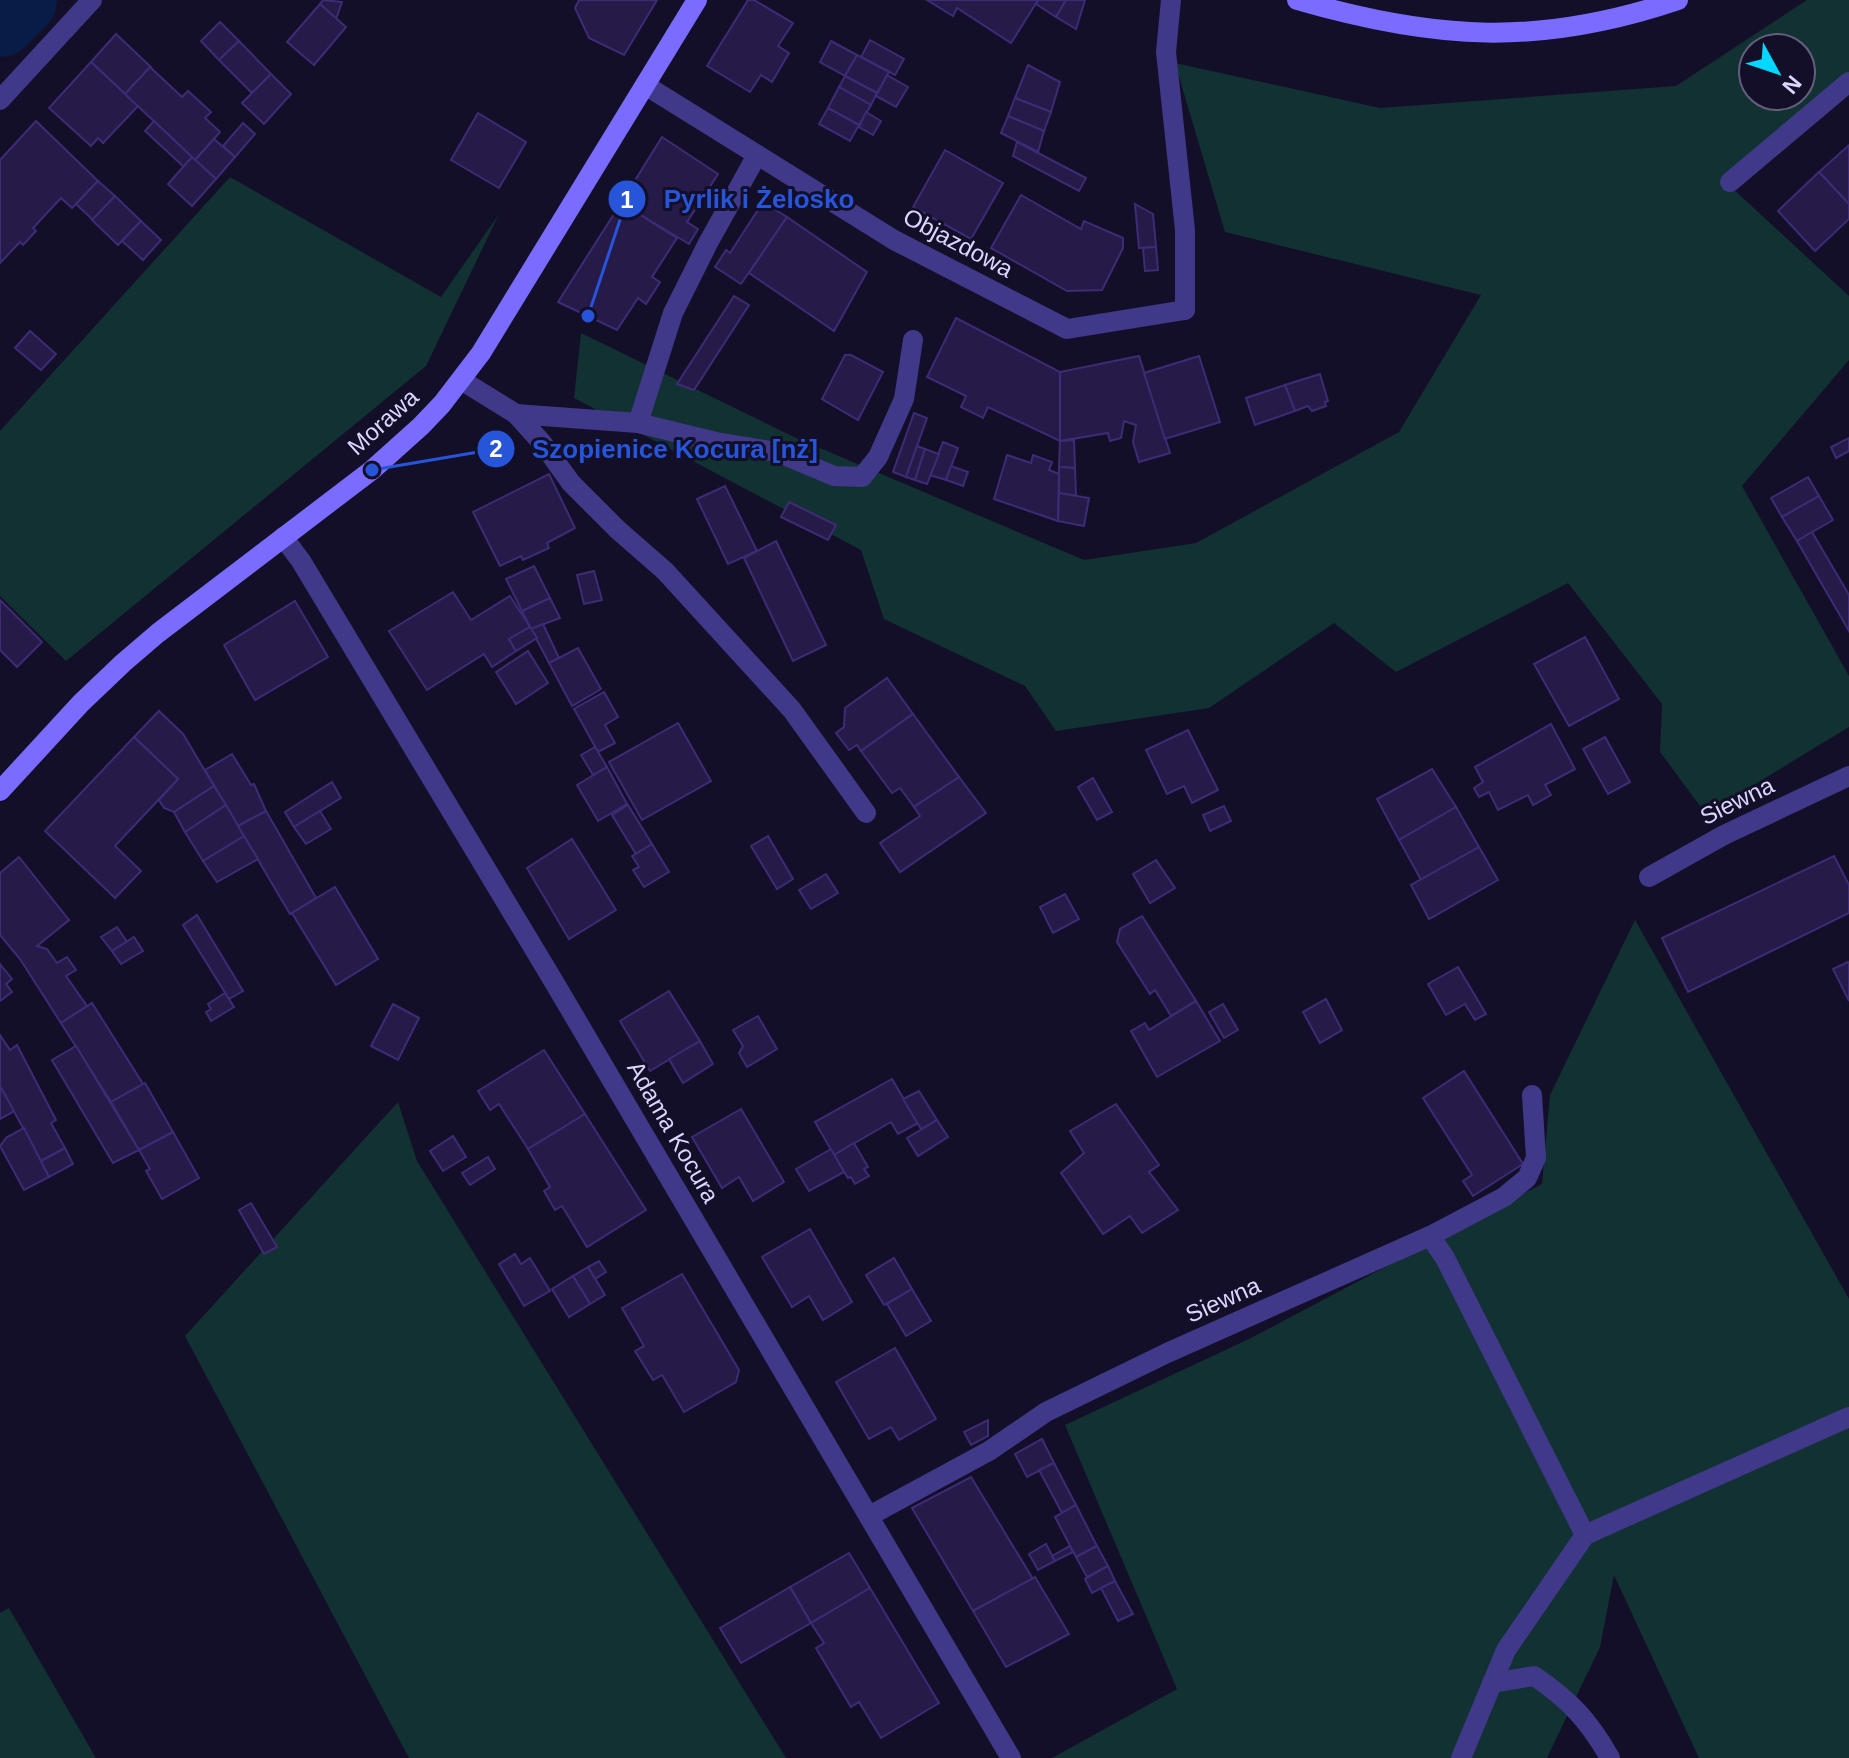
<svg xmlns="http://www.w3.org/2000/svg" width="1849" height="1758" font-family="Arial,sans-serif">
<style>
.green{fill:#113132;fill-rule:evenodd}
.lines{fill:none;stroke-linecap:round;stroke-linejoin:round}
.river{stroke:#081c47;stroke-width:72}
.building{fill:#261a49;stroke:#3e2b76;stroke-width:2}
.lane{stroke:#403888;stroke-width:20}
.street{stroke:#403888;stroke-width:20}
.secondary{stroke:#796cff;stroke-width:20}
.labels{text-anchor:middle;stroke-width:6;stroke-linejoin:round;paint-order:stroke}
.street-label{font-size:24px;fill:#ddd5ff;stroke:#140f28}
.leader{fill:none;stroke:#2755da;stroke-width:3}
.callout-dot{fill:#2755da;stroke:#140f28;stroke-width:3}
.mark-label{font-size:24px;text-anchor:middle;font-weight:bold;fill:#fff}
.callout-label{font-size:26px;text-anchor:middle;font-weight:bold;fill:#2755da;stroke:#140f28;stroke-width:6;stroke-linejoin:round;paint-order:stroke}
</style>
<rect width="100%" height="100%" fill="#140f28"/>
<!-- green -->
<g class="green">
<path d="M1807,0H1849V77L1730,186L1849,296V360L1742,486L1849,676V727L1706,814L1660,752L1662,704L1568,583L1396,672L1334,623L1209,708L1056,731L1025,686L884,619L861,550L574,398L581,333L794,437L1084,560L1196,543L1399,432L1481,295L1225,232L1175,63L1380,108L1676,86ZM1753,48H1801V96H1753Z"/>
<polygon points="230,177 441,297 499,214 426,366 66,661 0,596 0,431"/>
<polygon points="1635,920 1849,1299 1849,1758 1699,1758 1614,1575 1600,1647 1547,1758 1052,1758 1177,1689 1065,1425 1251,1338 1542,1184 1550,1095"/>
<polygon points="398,1102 417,1161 786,1758 409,1758 185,1336"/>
<polygon points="9,1608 96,1758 0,1758 0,1613"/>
</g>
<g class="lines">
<!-- river -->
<polyline class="river" points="0,21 21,0"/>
</g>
<!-- building -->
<g class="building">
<polygon points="323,0 342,2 336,19 320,4"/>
<polygon points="579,0 657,0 624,55 589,38 575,8"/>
<polygon points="748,0 754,0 793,23 778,46 789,53 772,82 761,75 750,92 707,66"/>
<polygon points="927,0 1038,0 1011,43 957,8 953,16"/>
<polygon points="1038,0 1066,0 1056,17 1036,4"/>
<polygon points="1066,0 1085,0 1076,29 1056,17"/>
<polygon points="320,4 346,27 314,65 287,42"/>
<polygon points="220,22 239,41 219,60 201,41"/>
<polygon points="116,34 151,67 125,94 91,62"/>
<polygon points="870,40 904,59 895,75 861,57"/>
<polygon points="239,41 271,74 252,93 219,60"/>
<polygon points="831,41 857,55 845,76 820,62"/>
<polygon points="857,55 889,72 877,93 845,76"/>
<polygon points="91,62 138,106 103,143 98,138 91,146 49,108"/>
<polygon points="1028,65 1060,82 1051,112 1015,98"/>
<polygon points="150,67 182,97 188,91 211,112 205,118 220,132 195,160 125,94"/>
<polygon points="271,74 291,94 264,124 242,103"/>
<polygon points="887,75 908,87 896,107 876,96"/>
<polygon points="845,76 877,93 871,105 839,87"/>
<polygon points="839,87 871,105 859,125 828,108"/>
<polygon points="1015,98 1051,112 1044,131 1008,116"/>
<polygon points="828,108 859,125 850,141 819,124"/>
<polygon points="866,112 881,121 873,135 859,127"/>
<polygon points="478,113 526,142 499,188 451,160"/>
<polygon points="1008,116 1044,131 1038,152 1001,133"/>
<polygon points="36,121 98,181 72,208 61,198 33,228 36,231 23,245 20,242 0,263 0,160"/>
<polygon points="154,121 192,157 184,167 145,131"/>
<polygon points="243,123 255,134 235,157 223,146"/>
<polygon points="662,137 718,174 687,222 698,229 689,244 621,203"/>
<polygon points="214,139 235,157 216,179 195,160"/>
<polygon points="1017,142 1086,178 1079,191 1013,156"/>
<polygon points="1849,145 1849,204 1819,172"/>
<polygon points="945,150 1003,183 971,239 913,207"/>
<polygon points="192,157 216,179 192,206 168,184"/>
<polygon points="1819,172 1849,204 1849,219 1815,251 1778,211"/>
<polygon points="98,181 115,196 93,220 76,204"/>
<polygon points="1021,195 1081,229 1084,221 1123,238 1123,248 1102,290 1067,291 991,248"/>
<polygon points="115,196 141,221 118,245 92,220"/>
<polygon points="763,202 787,217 741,284 715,267 726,250 730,253"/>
<polygon points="621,203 677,238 652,277 660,282 646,304 638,298 617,330 558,302"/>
<polygon points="1135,204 1153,214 1156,247 1139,248"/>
<polygon points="787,217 867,272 834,331 749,273"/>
<polygon points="141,221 161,240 143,260 122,241"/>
<polygon points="1156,247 1158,270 1145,271 1143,248"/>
<polygon points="734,296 749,305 694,390 677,384"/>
<polygon points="956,318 1060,372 1060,441 988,407 983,418 961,407 966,396 927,377"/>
<polygon points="30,331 56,354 41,370 15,348"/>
<polygon points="845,355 851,355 883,372 858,420 822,399"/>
<polygon points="1139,356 1170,453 1139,462 1133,442 1136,425 1124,421 1121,438 1110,441 1108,433 1060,441 1060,372"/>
<polygon points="1199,356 1220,422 1165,439 1144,373"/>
<polygon points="1320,374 1328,401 1325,402 1326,406 1312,411 1308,406 1295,411 1285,385"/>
<polygon points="1285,385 1295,411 1255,425 1246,398"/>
<polygon points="914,413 927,418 906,477 893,472"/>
<polygon points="1849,438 1849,451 1836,458 1831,447"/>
<polygon points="1074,440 1075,468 1059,467 1060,441"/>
<polygon points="943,442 958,448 946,480 930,475"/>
<polygon points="917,446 925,449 915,480 906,477"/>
<polygon points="925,449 939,454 927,484 915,480"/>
<polygon points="1007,455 1031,463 1033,455 1052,462 1049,470 1059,474 1058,521 994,499"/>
<polygon points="951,466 968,472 963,486 946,480"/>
<polygon points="1059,467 1075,468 1076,496 1059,493"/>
<polygon points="549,474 575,528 547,543 549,548 523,560 521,556 500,566 473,512"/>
<polygon points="1808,477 1819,496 1782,517 1771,498"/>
<polygon points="725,486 757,551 728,564 697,499"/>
<polygon points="1059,493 1089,498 1084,526 1058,521"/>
<polygon points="1819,496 1833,520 1797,541 1782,517"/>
<polygon points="789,502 836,525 828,540 781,517"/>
<polygon points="1812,532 1849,595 1849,631 1797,541"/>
<polygon points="776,541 826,645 793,661 744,558"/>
<polygon points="534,566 550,598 522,611 506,579"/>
<polygon points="594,571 602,600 584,604 577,575"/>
<polygon points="453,592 471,620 510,596 530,627 509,639 516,651 492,667 484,654 427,690 389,631"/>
<polygon points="550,598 560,618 531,629 522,611"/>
<polygon points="0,600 42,642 17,667 0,650"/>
<polygon points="295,601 328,657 255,700 224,645"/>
<polygon points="543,624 559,658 549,663 531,629"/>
<polygon points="530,627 537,638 516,651 509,639"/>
<polygon points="1585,637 1619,699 1569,726 1534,664"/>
<polygon points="578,648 601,689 572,706 549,663"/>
<polygon points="528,651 548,683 516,704 496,672"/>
<polygon points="887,678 913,714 861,751 857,745 849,750 836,733 844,727 845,708"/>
<polygon points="604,692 618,717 605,725 615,743 598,752 574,709"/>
<polygon points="159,711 183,734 214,786 174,812 164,808 159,800 178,779 134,737"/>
<polygon points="913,714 959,777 914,807 900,788 892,793 861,751"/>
<polygon points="678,723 711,781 642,820 609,762"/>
<polygon points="1551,724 1575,769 1545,785 1551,795 1533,805 1528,795 1498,810 1489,792 1479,797 1474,788 1483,782 1475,767"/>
<polygon points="1188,730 1218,790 1192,803 1184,786 1167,794 1146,750"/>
<polygon points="134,737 178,779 115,846 141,871 115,898 45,831"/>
<polygon points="1605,737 1630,782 1608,794 1583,749"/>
<polygon points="595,747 607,767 593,775 581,755"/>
<polygon points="232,754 251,785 254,784 266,811 238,826 205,770"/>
<polygon points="607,767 627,804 598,821 577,785"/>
<polygon points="1432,769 1456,807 1399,840 1377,799"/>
<polygon points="959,777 986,813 900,872 880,843 920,816 914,807"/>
<polygon points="1093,778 1112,812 1097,820 1078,787"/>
<polygon points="332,782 341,798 294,827 285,812"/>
<polygon points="214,786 226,805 185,832 174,812"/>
<polygon points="226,805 244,836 203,861 185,832"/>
<polygon points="628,805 652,844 636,854 612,815"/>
<polygon points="1224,806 1231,821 1210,831 1203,815"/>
<polygon points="1456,807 1479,847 1421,880 1399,840"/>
<polygon points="266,811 316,898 290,914 238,826"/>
<polygon points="320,811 331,829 306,844 294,827"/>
<polygon points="244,836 258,859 217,882 203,861"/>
<polygon points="768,836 793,879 777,889 751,846"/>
<polygon points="572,839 616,910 569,939 527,868"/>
<polygon points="652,844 669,872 644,887 633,870 639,867 632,856"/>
<polygon points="1479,847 1498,880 1429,919 1411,885"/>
<polygon points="1834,856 1849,885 1849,913 1688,992 1662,938"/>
<polygon points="19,857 69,920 37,946 47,949 57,963 67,957 76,970 66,976 87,1006 61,1023 20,959 0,935 0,873"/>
<polygon points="1156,860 1175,888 1150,903 1133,874"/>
<polygon points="826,874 838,893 811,909 799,890"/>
<polygon points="335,887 378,959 336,985 292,913"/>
<polygon points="1065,894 1079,919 1053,933 1040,907"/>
<polygon points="197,915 243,991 229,999 183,925"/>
<polygon points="1142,916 1196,1001 1171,1016 1155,990 1150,994 1117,942 1120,929"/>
<polygon points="117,927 127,942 112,951 101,937"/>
<polygon points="134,937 143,951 121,964 112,951"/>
<polygon points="1848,962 1849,965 1849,1001 1833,969"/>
<polygon points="0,964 12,979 6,984 12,992 0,1001"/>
<polygon points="1458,967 1486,1014 1475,1020 1465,1004 1446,1015 1428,984"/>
<polygon points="669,991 700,1041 650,1071 620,1021"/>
<polygon points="225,993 234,1007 211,1021 206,1012 211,1009 208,1004"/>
<polygon points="1326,999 1342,1030 1320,1043 1303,1012"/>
<polygon points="1196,1001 1220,1041 1157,1077 1131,1031 1145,1023 1149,1030"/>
<polygon points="92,1003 143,1084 111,1102 61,1023"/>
<polygon points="393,1004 419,1018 398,1060 371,1046"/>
<polygon points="1223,1004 1238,1030 1224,1038 1209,1012"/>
<polygon points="758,1016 777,1049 747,1067 739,1053 743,1046 733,1030"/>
<polygon points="0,1035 10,1050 17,1045 56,1120 51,1123 65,1148 41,1161 0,1086"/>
<polygon points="700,1041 713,1064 683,1083 669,1059"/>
<polygon points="76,1046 139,1150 113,1163 52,1060"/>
<polygon points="544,1050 585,1114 528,1149 499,1104 490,1110 478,1091"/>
<polygon points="1464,1071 1523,1164 1473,1196 1463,1181 1472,1175 1423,1098"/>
<polygon points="892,1079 918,1123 898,1134 891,1122 834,1155 815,1122"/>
<polygon points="145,1083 173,1132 139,1150 111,1102"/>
<polygon points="0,1086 14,1111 0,1119"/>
<polygon points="919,1091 937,1120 921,1129 903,1099"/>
<polygon points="1116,1104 1159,1165 1149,1172 1178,1210 1142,1233 1130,1216 1103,1234 1061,1173 1084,1153 1070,1131"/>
<polygon points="741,1109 784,1182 753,1201 739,1177 722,1188 692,1137"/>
<polygon points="585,1114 646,1210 587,1247 562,1206 555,1210 544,1191 550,1187 528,1149"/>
<polygon points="937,1120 948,1137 918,1156 907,1138"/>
<polygon points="24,1128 49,1177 24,1190 0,1146 7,1137"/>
<polygon points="173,1132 199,1178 162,1199 146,1171 150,1169 139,1150"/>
<polygon points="453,1136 466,1157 443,1171 430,1151"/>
<polygon points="854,1143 868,1167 864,1169 869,1176 855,1184 851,1177 848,1178 834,1155"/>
<polygon points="65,1148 73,1164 49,1177 41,1161"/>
<polygon points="831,1149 844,1172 809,1191 796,1169"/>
<polygon points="488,1157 495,1169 470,1185 462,1173"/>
<polygon points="251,1203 277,1247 264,1254 239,1210"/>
<polygon points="810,1229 852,1302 823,1320 809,1296 792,1307 762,1257"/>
<polygon points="515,1254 521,1264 530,1258 550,1291 524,1306 499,1264"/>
<polygon points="894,1258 912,1289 884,1305 866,1275"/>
<polygon points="599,1261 606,1272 595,1279 588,1267"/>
<polygon points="588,1267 605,1295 590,1304 573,1276"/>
<polygon points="682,1274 739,1370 736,1382 684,1412 662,1375 653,1380 635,1351 644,1346 622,1308"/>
<polygon points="573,1276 590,1304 569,1317 552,1289"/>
<polygon points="912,1289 931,1321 906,1336 887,1304"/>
<polygon points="895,1348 936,1419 899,1440 891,1427 869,1439 836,1382"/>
<polygon points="988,1420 988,1436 971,1445 964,1432"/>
<polygon points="1042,1439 1054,1463 1027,1477 1015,1454"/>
<polygon points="1054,1463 1076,1505 1062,1513 1039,1470"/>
<polygon points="971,1477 1033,1579 973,1611 912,1508"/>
<polygon points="1076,1505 1097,1546 1076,1557 1055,1517"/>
<polygon points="1046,1544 1055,1561 1038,1570 1029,1554"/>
<polygon points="1070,1546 1073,1552 1055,1561 1052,1556"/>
<polygon points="1097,1546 1108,1566 1087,1577 1076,1557"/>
<polygon points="849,1553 870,1588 811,1623 790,1587"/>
<polygon points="1108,1566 1115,1581 1092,1593 1085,1579"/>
<polygon points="1035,1577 1069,1634 1006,1667 973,1611"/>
<polygon points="1115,1581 1133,1614 1118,1621 1101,1588"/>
<polygon points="790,1587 811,1623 741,1663 720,1628"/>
<polygon points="870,1588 939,1703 881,1738 859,1702 851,1707 816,1648 824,1643 811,1623"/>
</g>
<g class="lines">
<!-- lane -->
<g class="lane">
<polyline points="1171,0 1166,52 1185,230 1185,310"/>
<polyline points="1730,182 1849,82"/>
<polyline points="461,380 516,414 543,444 571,483 618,530 665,571 792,710 866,813"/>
<polyline points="516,414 638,423 673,313 708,243 757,155"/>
<polyline points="638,423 716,442 777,452 834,476 862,477 878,457 904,399 913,340"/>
<polyline points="1430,1236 1445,1258 1585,1535"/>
<path d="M1492,1683L1534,1676C1570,1700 1589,1721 1610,1758"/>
<polyline points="1461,1758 1506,1650 1585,1535 1849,1417"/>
</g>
<!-- street -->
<g class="street">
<polyline points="645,85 894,240 1067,329 1185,310"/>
<polyline points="0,100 92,0"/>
<polyline points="283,537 301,561 554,982 1011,1758"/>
<polyline points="1649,877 1724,835 1849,776"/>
<polyline points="869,1516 989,1451 1046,1412 1167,1353 1430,1236 1504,1197 1527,1178 1536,1158 1532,1095"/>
</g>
<!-- secondary -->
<g class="secondary">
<path d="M1297,0C1435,40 1539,47 1678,0"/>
<polyline points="0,791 81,703 123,663 158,633 372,470 421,426 442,404 481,353 697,0"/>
</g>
</g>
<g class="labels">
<!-- street labels -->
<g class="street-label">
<text transform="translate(958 243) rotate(28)" y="8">Objazdowa</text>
<text transform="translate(383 422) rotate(-42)" y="8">Morawa</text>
<text transform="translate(1737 801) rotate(-26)" y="8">Siewna</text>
<text transform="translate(673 1132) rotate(60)" y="8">Adama Kocura</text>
<text transform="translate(1223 1300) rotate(-24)" y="8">Siewna</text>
</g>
</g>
<!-- callouts -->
<path class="leader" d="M588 316L627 199M372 470L496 449"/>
<g class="callout-dot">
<circle cx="588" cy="316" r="8"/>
<circle cx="372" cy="470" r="8"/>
<circle cx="627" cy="199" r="20"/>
<circle cx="496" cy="449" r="20"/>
</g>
<g class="mark-label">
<text x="627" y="208">1</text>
<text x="496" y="457">2</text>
</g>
<g class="callout-label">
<text x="759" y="208">Pyrlik i Żelosko</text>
<text x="675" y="458">Szopienice Kocura [nż]</text>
</g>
<!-- north arrow -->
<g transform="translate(1777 72) rotate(130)"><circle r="38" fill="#140f28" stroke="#645e7e" stroke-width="2"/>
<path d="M0-6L14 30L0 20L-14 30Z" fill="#01d7ff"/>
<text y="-12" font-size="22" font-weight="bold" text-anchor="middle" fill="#ddd5ff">N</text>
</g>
</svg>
